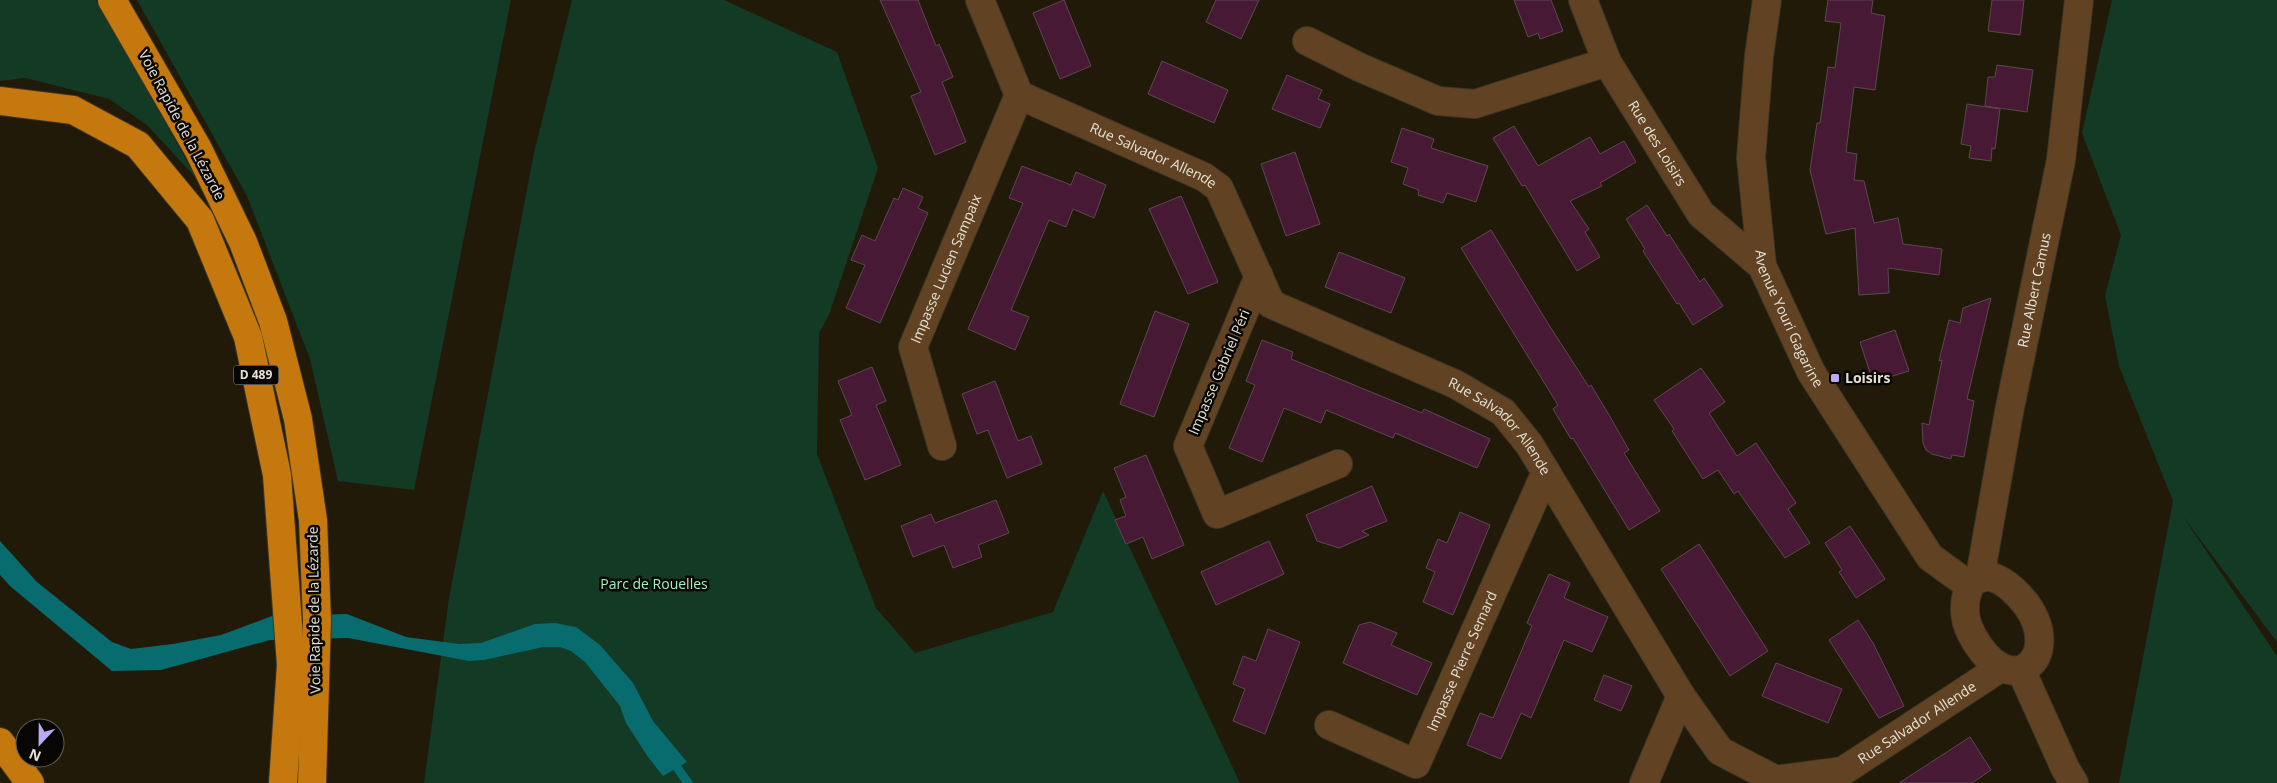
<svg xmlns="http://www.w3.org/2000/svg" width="2277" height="783" font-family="'Open Sans',sans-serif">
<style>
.green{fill:#133a25}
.water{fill:#086b6e}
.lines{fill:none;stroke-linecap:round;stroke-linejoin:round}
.stream{stroke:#086b6e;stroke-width:9}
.building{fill:#471934;stroke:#5c4852}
.minor-casing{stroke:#3d3626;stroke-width:30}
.highway-casing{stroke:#3d3626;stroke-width:30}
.minor{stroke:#614323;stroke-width:28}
.highway{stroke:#c4780d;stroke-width:28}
.poi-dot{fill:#bda9f5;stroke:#080602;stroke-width:2}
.labels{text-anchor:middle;stroke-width:5;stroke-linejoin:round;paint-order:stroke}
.shield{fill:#080602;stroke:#a39f96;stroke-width:1}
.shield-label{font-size:12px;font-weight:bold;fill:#e6e1d6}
.street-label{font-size:14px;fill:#e6e1d6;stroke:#080602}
.poi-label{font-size:14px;font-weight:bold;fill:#e6e1d6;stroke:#080602;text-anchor:start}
.park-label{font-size:14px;fill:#9ef3c0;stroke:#080602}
</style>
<rect width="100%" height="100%" fill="#211a09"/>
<!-- green -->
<g class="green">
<polygon points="0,0 96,0 197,179 147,125 109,99 25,78 0,81"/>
<polygon points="137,0 511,0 414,490 338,481 310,359 247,196"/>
<polygon points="572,0 724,0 837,52 878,168 829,315 819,333 817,454 876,608 915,653 1053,612 1103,491 1240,783 424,783 449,598 534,153"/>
<polygon points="2112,0 2277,0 2277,642 2182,515 2277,656 2277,783 2119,783 2173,501 2119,366 2105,296 2121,235 2082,133"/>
</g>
<!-- water -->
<polygon class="water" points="0,541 37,582 112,642 131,649 173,644 221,635 272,616 347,614 406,637 459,644 481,643 535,624 555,623 576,627 600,645 633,683 653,721 687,762 663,776 648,757 626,723 620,706 585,662 571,651 560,647 543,647 484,660 469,661 348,638 270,640 161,670 112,671 10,586 0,575"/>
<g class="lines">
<!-- stream -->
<polyline class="stream" points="671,759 688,783"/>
</g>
<!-- building -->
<g class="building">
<polygon points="880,0 918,0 936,46 939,44 953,77 942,82 966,142 935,155 911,96 921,92"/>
<polygon points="1064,0 1091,66 1060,79 1033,13"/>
<polygon points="1216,0 1259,0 1241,39 1206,22"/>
<polygon points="1514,0 1551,0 1563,31 1540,39 1538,33 1528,37"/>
<polygon points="1828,0 1873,0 1871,13 1885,16 1875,90 1854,87 1846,152 1857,154 1854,180 1864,181 1874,223 1898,218 1903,244 1942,249 1939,275 1888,268 1889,293 1859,295 1855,228 1826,234 1810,170 1817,123 1820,123 1828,67 1835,68 1841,23 1825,21"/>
<polygon points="1992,0 2024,0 2020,35 1988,31"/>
<polygon points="1162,61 1228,90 1214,123 1148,94"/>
<polygon points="1997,65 2033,70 2027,112 1985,106 1988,77 1995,77"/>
<polygon points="1287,75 1322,90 1318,99 1330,104 1320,128 1272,109"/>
<polygon points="1967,104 2000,109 1995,149 1992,148 1991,161 1969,158 1971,146 1961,144"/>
<polygon points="1514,126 1538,166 1590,137 1600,154 1624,141 1636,162 1600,183 1602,186 1570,201 1589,229 1585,232 1600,257 1577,271 1525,185 1522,186 1493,138"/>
<polygon points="1402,128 1434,139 1431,148 1488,166 1476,202 1447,193 1443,203 1418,195 1419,190 1403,184 1408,168 1391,162"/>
<polygon points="1295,152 1320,224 1286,236 1261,164"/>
<polygon points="1022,166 1071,185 1076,172 1106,185 1094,218 1073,209 1066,227 1049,220 1011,310 1029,317 1015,350 968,329 1023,203 1009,198"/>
<polygon points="903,188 923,197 918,208 928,213 880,323 846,308 865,265 851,260 862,235 875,241 894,198 898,200"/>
<polygon points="1181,196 1218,282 1188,294 1149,209"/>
<polygon points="1647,205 1667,236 1669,234 1700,282 1704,278 1723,306 1693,325 1679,303 1677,304 1643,251 1645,249 1626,219"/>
<polygon points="1491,230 1547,322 1589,387 1591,385 1609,415 1629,450 1624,453 1660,511 1629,530 1573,438 1571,439 1553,409 1558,405 1461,248"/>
<polygon points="1339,252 1405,278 1391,313 1325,287"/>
<polygon points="1991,298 1967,399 1974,401 1964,457 1952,455 1951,459 1932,454 1926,450 1923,443 1922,423 1929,425 1942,360 1939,361 1949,320 1960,323 1963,308"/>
<polygon points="1155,311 1189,324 1154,417 1120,404"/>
<polygon points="1895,330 1909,371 1873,382 1860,342"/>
<polygon points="1262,340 1293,352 1291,359 1422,413 1424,409 1490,439 1477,468 1395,433 1393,438 1326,410 1321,423 1284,408 1262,462 1229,448 1255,385 1246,381"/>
<polygon points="872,367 886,401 876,405 901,465 865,480 840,420 852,415 838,381"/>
<polygon points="1701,368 1725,402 1709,413 1737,456 1756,443 1796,503 1788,509 1810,543 1785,558 1738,491 1734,494 1718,470 1703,479 1672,431 1674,429 1654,400"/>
<polygon points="995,381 1018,441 1031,436 1042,464 1007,478 988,430 977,434 962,394"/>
<polygon points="1146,455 1184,545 1152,559 1143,537 1126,544 1115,520 1126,516 1120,500 1126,497 1114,468"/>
<polygon points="1372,486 1387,521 1362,531 1369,535 1339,548 1317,541 1306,515"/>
<polygon points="996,500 1009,533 978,545 982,557 953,568 944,545 913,557 901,526 931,514 935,523"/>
<polygon points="1460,512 1490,525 1453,615 1423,602 1435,572 1426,568 1438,539 1447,543"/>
<polygon points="1850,526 1885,579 1856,598 1839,572 1842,570 1825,543"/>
<polygon points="1269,541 1284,574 1216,605 1201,572"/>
<polygon points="1699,544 1768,651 1730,676 1661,569"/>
<polygon points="1549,574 1570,583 1564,598 1608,617 1592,652 1564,640 1531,718 1521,713 1501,759 1467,745 1480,713 1493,718 1532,626 1527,623"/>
<polygon points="1858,620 1873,643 1904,706 1879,718 1829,640"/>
<polygon points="1370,622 1397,633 1391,645 1432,663 1417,695 1343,663 1359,625"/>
<polygon points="1268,629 1300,642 1265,734 1233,721 1245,689 1233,684 1243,656 1256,661"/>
<polygon points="1776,663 1842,689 1828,723 1762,696"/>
<polygon points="1604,675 1632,686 1621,711 1594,700"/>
<polygon points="1970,737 1991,770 1972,783 1899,783"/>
</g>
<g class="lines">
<defs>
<g id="minor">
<path id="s1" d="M980,0L1019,95L1204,177L1219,188L1271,304L1455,384L1503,412L1529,444L1681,696L1720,751L1776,780L1843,771L2000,668"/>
<path id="s2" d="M1583,0L1607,62L1701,214L1762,266"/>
<path id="s3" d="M1767,0L1759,56L1751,158L1762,266L1811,372L1930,557L1970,586"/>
<polyline points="1307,41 1359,67 1438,101 1475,104 1607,62"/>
<polyline points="1259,276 1188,446 1217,514 1338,464"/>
<path id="s4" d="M942,446L913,347L1019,95"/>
<path d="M1990,576C2005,581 2016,591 2026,604C2065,657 2010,706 1972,635C1962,617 1963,597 1973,580Z"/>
<path id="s5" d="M1980,577L2009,412L2061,160L2079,0"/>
<polyline points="2021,670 2065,768 2074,783"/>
<path id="s6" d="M1329,725L1416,764L1546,472"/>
<polyline points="1644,783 1681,696"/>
</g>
<g id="highway">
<polyline points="112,0 198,149 243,242 273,321 298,419 313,520 317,620 312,783"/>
<polyline points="0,101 73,110 138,145 200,220 248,337 277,475 291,665 283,783"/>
<polyline points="0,742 30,783"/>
</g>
</defs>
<!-- minor casing -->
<use href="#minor" class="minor-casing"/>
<!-- highway casing -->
<use href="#highway" class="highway-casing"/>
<!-- minor -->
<use href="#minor" class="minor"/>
<!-- highway -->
<use href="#highway" class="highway"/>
</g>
<!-- markers -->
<rect class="poi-dot" x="1830" y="373" width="10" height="10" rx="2.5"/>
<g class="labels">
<!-- shield labels -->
<rect class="shield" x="233.5" y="365.5" width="45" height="19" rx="4"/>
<g class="shield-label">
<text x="256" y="379">D 489</text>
</g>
<!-- street labels -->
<g class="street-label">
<text transform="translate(182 125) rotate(62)" y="5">Voie Rapide de la Lézarde</text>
<text dy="5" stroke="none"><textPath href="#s2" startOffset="162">Rue des Loisirs</textPath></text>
<text dy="5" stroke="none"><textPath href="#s1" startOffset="250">Rue Salvador Allende</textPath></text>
<text dy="5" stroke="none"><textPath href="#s4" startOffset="188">Impasse Lucien Sampaix</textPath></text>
<text dy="5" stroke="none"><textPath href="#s5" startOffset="292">Rue Albert Camus</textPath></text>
<text dy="5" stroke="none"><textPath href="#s3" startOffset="326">Avenue Youri Gagarine</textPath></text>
<text transform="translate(1219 372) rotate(-67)" y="5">Impasse Gabriel Péri</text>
<text dy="5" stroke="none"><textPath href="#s1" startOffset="714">Rue Salvador Allende</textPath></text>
<text transform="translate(314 610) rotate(-91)" y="5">Voie Rapide de la Lézarde</text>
<text dy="5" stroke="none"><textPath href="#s6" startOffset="208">Impasse Pierre Semard</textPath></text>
<text dy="5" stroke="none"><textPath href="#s1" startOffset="1329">Rue Salvador Allende</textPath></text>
</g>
<!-- poi labels -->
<g class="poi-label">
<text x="1845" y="383">Loisirs</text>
</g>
<!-- park labels -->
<g class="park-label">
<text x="654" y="589">Parc de Rouelles</text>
</g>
</g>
<!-- north arrow -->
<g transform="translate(40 743) rotate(202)"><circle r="24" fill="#080602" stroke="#615e57"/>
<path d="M0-4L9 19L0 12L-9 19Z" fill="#bda9f5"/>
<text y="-8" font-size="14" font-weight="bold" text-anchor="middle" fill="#e6e1d6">N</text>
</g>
</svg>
